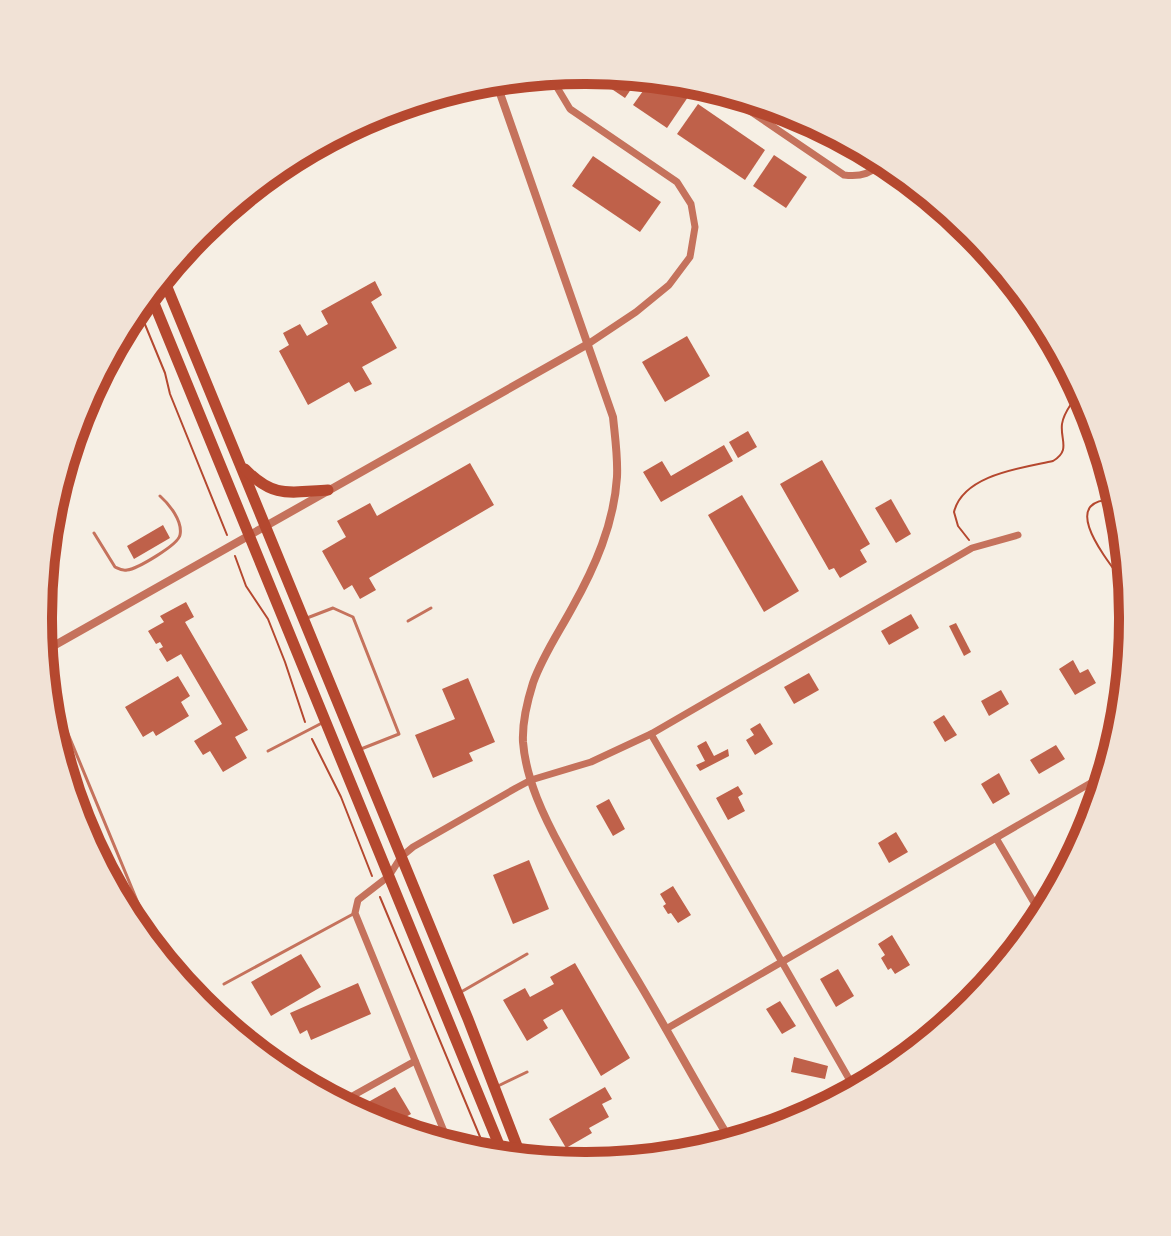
<svg xmlns="http://www.w3.org/2000/svg" width="1171" height="1236" font-family="'Archivo Narrow',sans-serif">
<style>
.building{fill:#bf614a}
.lines{fill:none;stroke-linecap:round;stroke-linejoin:round}
.path{stroke:#b5482f;stroke-width:2}
.service{stroke:#c5725c;stroke-width:3}
.minor{stroke:#c5725c;stroke-width:7}
.tertiary{stroke:#c5725c;stroke-width:8}
.primary{stroke:#b5482f;stroke-width:11}
.rim{fill:none;stroke:#b5482f;stroke-width:10}
</style>
<rect width="100%" height="100%" fill="#f6efe4"/>
<!-- building -->
<g class="building">
<polygon points="585,71 586,71 640,76 625,98"/>
<polygon points="653,77 660,78 688,97 667,128 633,105"/>
<polygon points="698,104 765,150 745,180 677,134"/>
<polygon points="774,155 807,177 786,208 753,186"/>
<polygon points="593,156 661,202 640,232 572,186"/>
<polygon points="375,281 382,295 371,302 397,348 362,367 372,384 355,392 349,382 308,405 279,351 289,345 283,333 300,324 307,336 328,324 321,311"/>
<polygon points="687,336 710,376 665,402 642,362"/>
<polygon points="748,431 757,447 738,458 729,442"/>
<polygon points="724,445 733,461 661,502 643,472 662,461 671,476"/>
<polygon points="822,460 870,544 860,550 867,562 840,578 834,568 829,570 780,484"/>
<polygon points="470,463 494,505 369,578 376,590 360,599 352,585 344,590 322,551 346,537 337,521 370,503 377,516"/>
<polygon points="742,495 799,591 764,612 708,515"/>
<polygon points="891,499 911,534 896,543 875,508"/>
<polygon points="163,525 170,538 134,559 127,546"/>
<polygon points="186,602 194,617 185,622 248,730 235,737 247,758 223,772 210,751 203,755 194,741 222,724 181,654 167,662 159,649 163,647 160,642 156,644 148,631 164,622 160,616"/>
<polygon points="911,614 919,628 889,645 881,631"/>
<polygon points="956,623 971,652 964,656 949,626"/>
<polygon points="1073,660 1080,673 1088,669 1096,683 1075,695 1059,669"/>
<polygon points="809,673 819,690 794,704 784,687"/>
<polygon points="178,676 190,696 181,702 189,716 156,736 153,731 143,737 125,707"/>
<polygon points="468,678 495,742 469,753 473,761 433,778 415,735 455,719 442,689"/>
<polygon points="1001,690 1009,704 989,716 981,701"/>
<polygon points="944,715 957,735 945,742 933,722"/>
<polygon points="760,723 773,744 755,755 746,740 754,735 750,729"/>
<polygon points="706,741 714,756 728,749 729,756 700,771 696,765 705,761 697,746"/>
<polygon points="1056,745 1065,759 1039,774 1030,760"/>
<polygon points="999,773 1010,794 993,804 981,784"/>
<polygon points="738,786 743,794 738,797 745,811 728,820 716,798"/>
<polygon points="609,799 625,829 613,836 596,806"/>
<polygon points="87,805 93,817 79,825 75,812"/>
<polygon points="896,832 908,852 889,863 878,843"/>
<polygon points="529,860 549,909 513,924 493,875"/>
<polygon points="673,886 691,915 678,923 671,913 668,914 663,906 666,904 660,894"/>
<polygon points="892,935 910,965 895,974 891,968 888,970 881,958 885,955 878,944"/>
<polygon points="301,954 321,987 271,1016 251,982"/>
<polygon points="575,963 630,1058 601,1076 562,1009 543,1020 548,1028 527,1041 503,1000 525,988 530,997 554,984 550,977"/>
<polygon points="838,969 854,996 836,1007 820,979"/>
<polygon points="358,983 371,1014 311,1040 307,1030 300,1034 290,1013"/>
<polygon points="780,1001 796,1026 782,1034 766,1009"/>
<polygon points="794,1057 828,1066 825,1079 791,1072"/>
<polygon points="395,1087 411,1114 388,1127 376,1124 355,1113 354,1110"/>
<polygon points="605,1087 612,1099 602,1104 609,1117 589,1128 592,1133 566,1148 549,1119"/>
</g>
<g class="lines">
<!-- path -->
<g class="path">
<polyline points="953,215 980,261 987,270 1016,292 1046,324"/>
<polyline points="137,305 165,373 170,394 227,535"/>
<path d="M1119,500C1049,495 1114,568 1130,591"/>
<path d="M969,540L958,526L954,512C963,475 1021,468 1053,461C1071,450 1060,440 1062,424C1064,409 1076,401 1080,387"/>
<polyline points="235,556 246,586 268,619 285,662 305,722"/>
<polyline points="312,739 341,797 372,876"/>
<polyline points="380,897 488,1156"/>
</g>
<!-- service -->
<g class="service">
<path d="M94,533L115,567C119,569 122,571 127,570C137,569 178,545 180,535C183,521 169,504 160,496"/>
<polyline points="307,618 333,608 353,617 399,734 361,749"/>
<polyline points="408,621 431,608"/>
<polyline points="45,694 52,696 54,700 162,961"/>
<polyline points="268,751 322,723"/>
<polyline points="224,984 355,913"/>
<polyline points="461,992 527,954"/>
<polyline points="498,1086 527,1072"/>
</g>
<!-- minor -->
<g class="minor">
<polyline points="549,74 570,109 677,182 691,204 695,227 690,257 669,285 636,312 588,344"/>
<path d="M716,88L844,175C861,177 873,174 883,159"/>
<polyline points="651,734 856,1091"/>
<polyline points="996,838 1043,918"/>
<polyline points="666,1029 1108,773"/>
<polyline points="338,1104 415,1061"/>
<polyline points="450,1146 355,913 358,900 389,876 401,857 413,847 516,788 531,780 591,762 651,734 972,548 1018,535"/>
</g>
<!-- tertiary -->
<g class="tertiary">
<path d="M495,79L613,417C615,437 618,457 617,477C614,524 595,567 572,608C559,632 542,657 533,683C527,702 522,722 523,742C526,780 544,817 562,850C586,896 614,941 641,986C672,1038 700,1091 732,1143"/>
<polyline points="41,653 588,344"/>
</g>
<!-- primary -->
<g class="primary">
<polyline points="162,275 468,1019 522,1159"/>
<polyline points="149,291 504,1157"/>
<path d="M245,469C274,499 290,492 328,490"/>
</g>
</g>
<!-- crop -->
<path d="M0 0H1171V1236H0ZM585 84H586A533 533 0 0 1 1119 617V619A533 533 0 0 1 586 1152H585A533 533 0 0 1 52 619V617A533 533 0 0 1 585 84Z" fill="#f1e2d6" fill-rule="evenodd"/>
<path class="rim" d="M585 84H586A533 533 0 0 1 1119 617V619A533 533 0 0 1 586 1152H585A533 533 0 0 1 52 619V617A533 533 0 0 1 585 84Z"/>
</svg>
